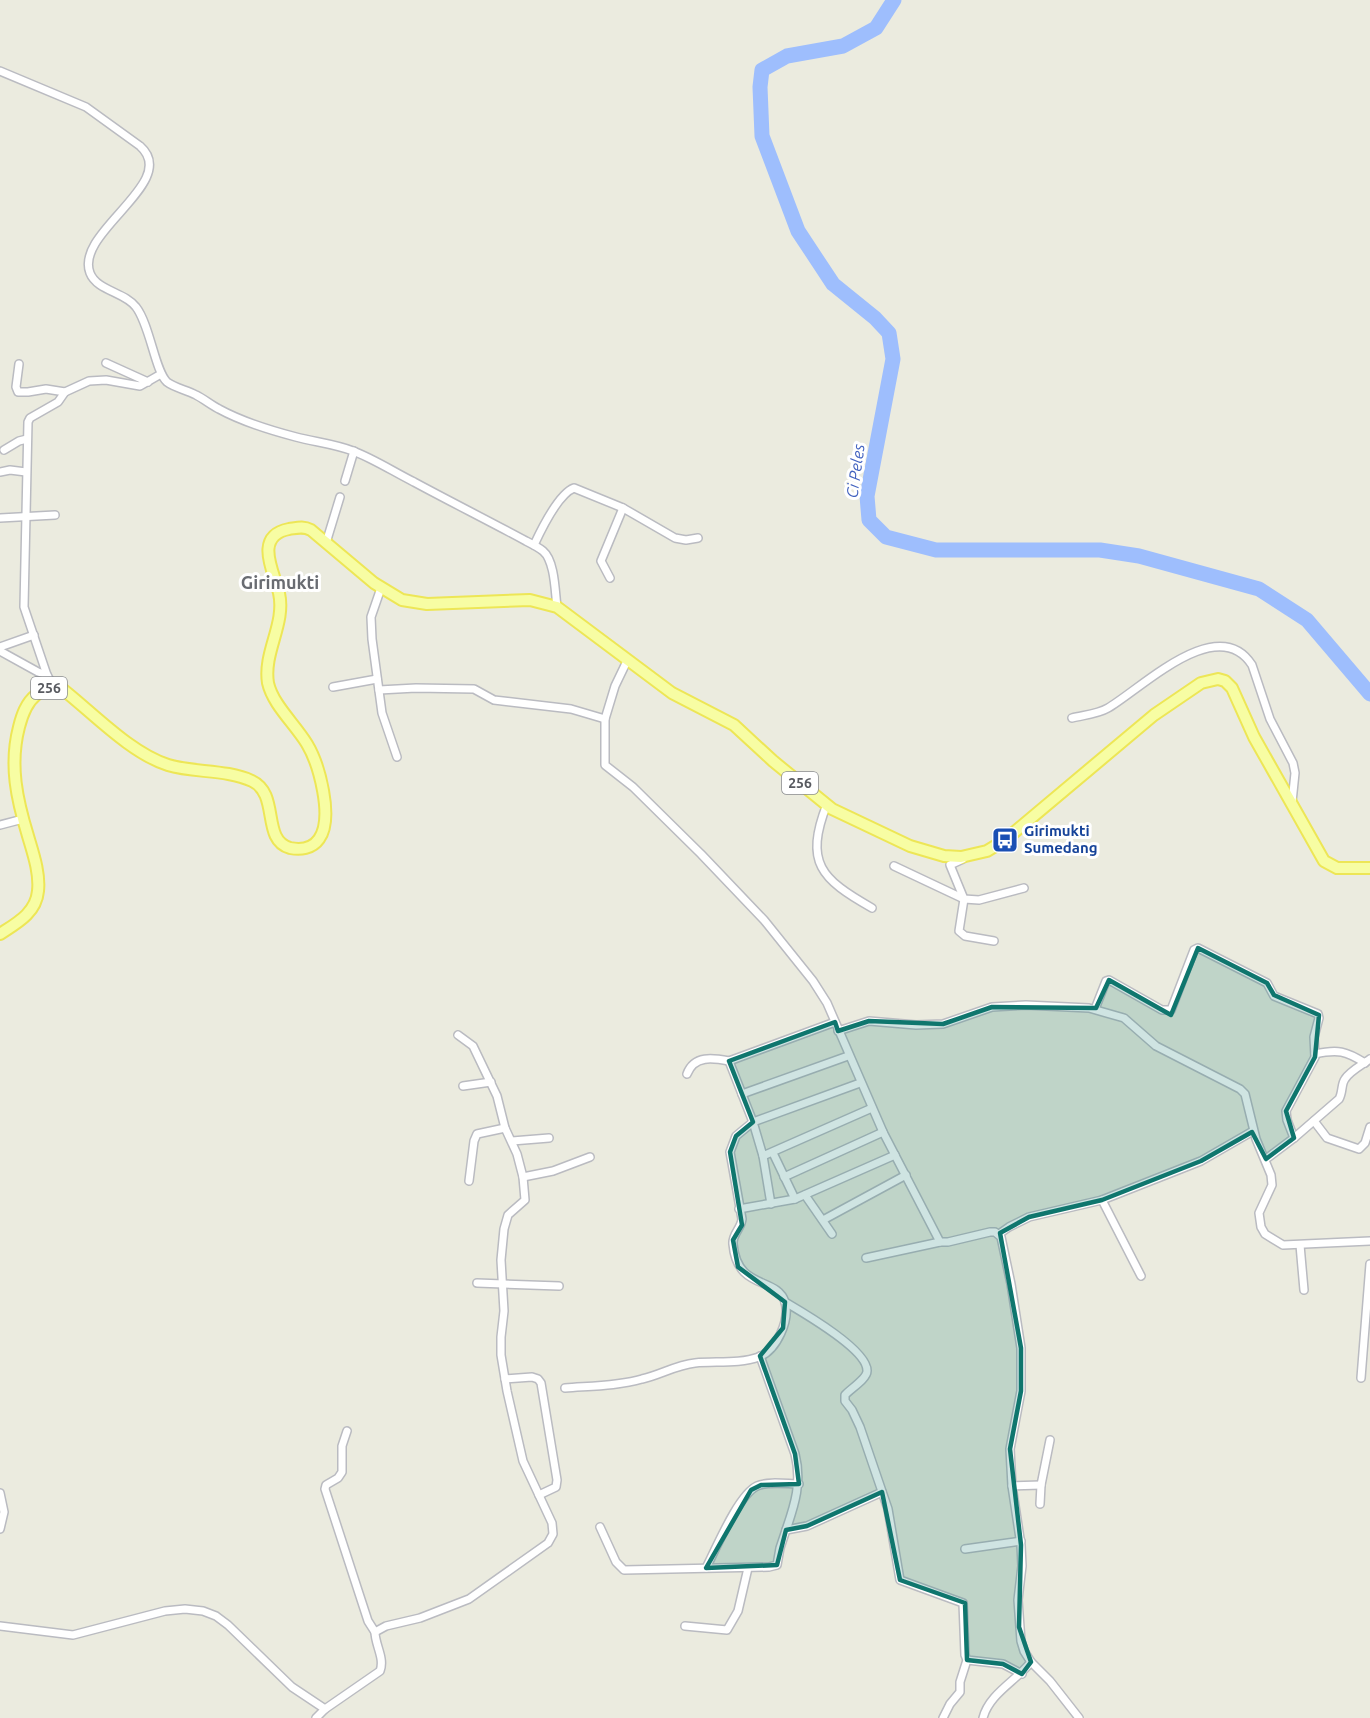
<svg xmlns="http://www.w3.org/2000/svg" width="1370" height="1718" font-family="Ubuntu,sans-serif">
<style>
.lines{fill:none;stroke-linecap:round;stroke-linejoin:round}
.river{stroke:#9ebefd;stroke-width:15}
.street-casing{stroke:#babbc1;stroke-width:10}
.primary-casing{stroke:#ede656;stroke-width:14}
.street{stroke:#fff;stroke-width:7}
.primary{stroke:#f7fda3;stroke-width:10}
.marked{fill:#0f766e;fill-opacity:0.2;stroke:#0f766e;stroke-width:4.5;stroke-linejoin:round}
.labels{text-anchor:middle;stroke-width:6;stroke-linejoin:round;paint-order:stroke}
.shield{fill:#fff;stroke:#8a8c90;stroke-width:1.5}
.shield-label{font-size:14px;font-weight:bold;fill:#585a60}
.transit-label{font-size:15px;font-weight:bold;fill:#164399;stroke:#fff;text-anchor:start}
.water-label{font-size:16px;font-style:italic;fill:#4262bf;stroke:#fff}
.quarter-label{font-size:18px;font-weight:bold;fill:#696c72;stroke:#fff}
</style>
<rect width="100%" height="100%" fill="#ebebdf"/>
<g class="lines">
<!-- river -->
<polyline class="river" points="894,0 876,28 843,46 787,56 762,70 760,87 762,136 798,231 833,284 875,318 889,333 893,359 867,496 869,520 886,537 936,550 1100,550 1139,556 1259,589 1307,620 1370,694"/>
<defs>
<g id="street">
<path d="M0,71L86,107L140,146C181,182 74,232 90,273C97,291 125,292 136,307C150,325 155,371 167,382C175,388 187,390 196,395C204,399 211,405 219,409C239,420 273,431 296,437C315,442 335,444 353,451C374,459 394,472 414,482C451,502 489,521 526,541C532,544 538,547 543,551C555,561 555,592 557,607"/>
<polyline points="106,363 148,382"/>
<polyline points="19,364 16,387 18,392 28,392 46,389 65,392"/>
<polyline points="4,450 19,441 27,439"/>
<polyline points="0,472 10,470 26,472"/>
<polyline points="345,481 354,451"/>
<polyline points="0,518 55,515"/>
<polyline points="326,543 340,497"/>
<path d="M534,545C541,530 558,494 574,488L623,508L675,538L686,540L698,538"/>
<polyline points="610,578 601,561 623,508"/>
<polyline points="381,588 371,617 372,639 382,713 397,757"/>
<polyline points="0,647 34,635"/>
<polyline points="0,651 38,672 47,675"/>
<polyline points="627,661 615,686 605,719 605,765 633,787 701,854 764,920 813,981 827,1003 883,1132 940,1242 948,1242 990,1232 995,1232 1001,1237 1011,1284 1021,1348 1021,1391 1010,1449 1012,1486 1021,1545 1022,1566 1018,1600 1021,1641 1024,1651 1031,1662 1050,1681 1079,1718"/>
<polyline points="53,686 47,675 24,607 28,422 30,418 58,402 65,392 89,381 106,380 140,386 161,374"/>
<polyline points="333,687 377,679"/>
<polyline points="379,690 416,688 474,689 494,700 571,709 605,719"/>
<path d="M1072,718C1084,715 1098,714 1108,708C1142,688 1218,612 1252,665L1270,719L1293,763L1295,773L1292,802"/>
<path d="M827,804C804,863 821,879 872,908"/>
<polyline points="0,825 23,819"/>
<polyline points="963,859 950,865 964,899 959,931 965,936 994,941"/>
<polyline points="894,866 964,899 979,900 1024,888"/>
<polyline points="1095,1009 1106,981 1109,980 1162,1010 1171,1010 1194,950 1198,948 1267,983 1274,996 1318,1014 1319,1018 1314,1037 1315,1057 1286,1111 1287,1120 1294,1138"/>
<polyline points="838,1031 869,1021 916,1025 943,1024 992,1007 1026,1005 1089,1008 1124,1018 1156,1046 1240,1089 1245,1094 1256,1139 1271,1175 1272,1185 1259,1213 1261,1227 1265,1234 1283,1245 1370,1241"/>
<path d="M1315,1054C1338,1049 1346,1051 1365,1063"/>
<polyline points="729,1061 753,1122 763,1156 872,1108"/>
<path d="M687,1074C694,1055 713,1058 729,1061L835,1022"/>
<polyline points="463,1086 491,1082"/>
<polyline points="742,1094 848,1056"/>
<polyline points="1314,1121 1327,1138 1359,1149 1365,1143 1370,1127"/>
<polyline points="512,1141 549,1138"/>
<polyline points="773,1153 795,1199"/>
<polyline points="763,1156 771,1204"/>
<path d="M1266,1159L1294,1138L1339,1099C1343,1092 1341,1084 1345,1079C1350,1071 1362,1065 1370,1059"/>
<polyline points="523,1177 553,1171 590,1157"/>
<polyline points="784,1177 883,1132"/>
<polyline points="469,1181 474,1141 477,1134 505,1128"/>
<polyline points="805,1195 832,1234"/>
<polyline points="1102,1200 1141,1276"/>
<polyline points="739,1209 795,1199 895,1155"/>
<polyline points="823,1220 906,1175"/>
<polyline points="999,1234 1009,1227 1029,1217 1102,1200 1201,1161 1253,1131"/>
<polyline points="1300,1245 1304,1290"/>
<polyline points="866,1258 940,1242"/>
<polyline points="477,1283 559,1286"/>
<path d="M785,1302C802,1312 868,1350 867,1371C867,1379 850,1389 845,1395V1401L852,1410L860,1427L888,1509L900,1580L963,1603L965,1655L967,1660L1003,1664L1022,1674"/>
<path d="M760,1356L795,1454C802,1482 795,1504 786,1530"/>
<polyline points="1361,1378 1370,1264"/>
<polyline points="505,1379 532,1377 538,1379 541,1383 557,1480 556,1487 539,1495"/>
<path d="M565,1388C590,1386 618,1386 642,1379C660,1375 676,1365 695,1363C716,1361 739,1364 759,1357C777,1350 790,1320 785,1302C777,1276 737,1291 733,1244C732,1234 741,1229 742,1219L730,1152L736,1136L753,1122L860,1083"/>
<polyline points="347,1431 342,1446 342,1472 338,1478 326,1485 325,1489 368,1621 375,1632"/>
<polyline points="1012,1486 1041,1485"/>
<polyline points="0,1493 4,1512 0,1529"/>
<polyline points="1040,1504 1041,1485 1050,1440"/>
<polyline points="600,1527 616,1562 624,1570 769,1567 777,1565 780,1548 786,1530 807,1526 882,1492"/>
<polyline points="965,1549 1021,1541"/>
<path d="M706,1568C716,1549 738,1495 757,1486C768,1481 787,1484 799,1484"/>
<path d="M0,1626L73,1635L165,1611L185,1609L203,1611L216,1616L228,1625L292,1687L325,1709L380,1671C385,1658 375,1645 375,1632L386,1626L420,1618L469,1599L548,1543L553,1534L552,1523L523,1461L507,1391L501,1355V1337L504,1311L501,1260L504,1229L508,1215L525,1200L523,1177L517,1154L505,1128L497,1096L473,1046L458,1035"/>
<polyline points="685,1626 727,1630 738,1611 748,1568"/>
<polyline points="316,1718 325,1709"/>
<polyline points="943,1718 950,1704 960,1692 960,1682 967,1660"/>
<path d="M983,1718C989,1694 1016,1681 1031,1662"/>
</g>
<path id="primary" d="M0,934C17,923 36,913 38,891C40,873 33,853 28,836C17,800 9,765 19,727C22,715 26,703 36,695C43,689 52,685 61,688C92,712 130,753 168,765C194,773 226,769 252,781C280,794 261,840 290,848C300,850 312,849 319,839C334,818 319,764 307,744C295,724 273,705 268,683C263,652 286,624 279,593C274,572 253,536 289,529C297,528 303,526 311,530L374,583L402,600L427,604L530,600L557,607L672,693L734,725L773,761L832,809L910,846L944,856L961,857L987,851L1005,840L1154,715L1201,683L1218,679L1225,681L1232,688L1254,737L1324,861L1337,868H1370"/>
</defs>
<!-- street casing -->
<use href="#street" class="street-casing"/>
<!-- primary casing -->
<use href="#primary" class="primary-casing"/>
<!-- street -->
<use href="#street" class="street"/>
<!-- primary -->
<use href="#primary" class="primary"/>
</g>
<!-- marked area -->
<path class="marked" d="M1198,948L1267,983L1274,995L1319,1015L1315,1057L1286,1111L1294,1138L1266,1159L1252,1132L1201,1161L1102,1200L1029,1217L1000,1233L1021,1348V1391L1010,1449L1021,1545L1019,1627L1031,1662L1022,1674L1003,1664L967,1660L965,1603L900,1580L882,1492L807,1526L786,1530L777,1565L706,1568L751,1490L761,1485L799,1484L795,1454L760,1356L783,1328L785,1302L738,1267L733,1240L742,1225L730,1152L736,1136L753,1122L729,1061L835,1022L838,1031L869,1021L943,1024L992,1007L1096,1008L1109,980L1171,1015Z"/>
<!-- icons -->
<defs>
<symbol id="bus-square" viewBox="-11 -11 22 22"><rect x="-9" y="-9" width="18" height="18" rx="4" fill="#1a4fb4" stroke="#fff"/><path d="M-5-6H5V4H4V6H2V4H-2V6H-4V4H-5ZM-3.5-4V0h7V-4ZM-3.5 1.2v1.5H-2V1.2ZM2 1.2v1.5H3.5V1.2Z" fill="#fff"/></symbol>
</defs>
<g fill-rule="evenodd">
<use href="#bus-square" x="990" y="825" width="30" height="30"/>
</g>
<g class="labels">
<!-- shield labels -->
<g class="shield">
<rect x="31" y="677" width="36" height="22" rx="4.5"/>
<rect x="782" y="772" width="36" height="22" rx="4.5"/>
</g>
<g class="shield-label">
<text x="49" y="693">256</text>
<text x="800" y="788">256</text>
</g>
<!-- transit labels -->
<g class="transit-label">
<text x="1024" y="836">Girimukti<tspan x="1024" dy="17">Sumedang</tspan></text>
</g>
<!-- water labels -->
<g class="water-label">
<text transform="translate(855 471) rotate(-82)" y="6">Ci Peles</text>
</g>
<!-- quarter labels -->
<g class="quarter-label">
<text x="280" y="589">Girimukti</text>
</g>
</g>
</svg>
